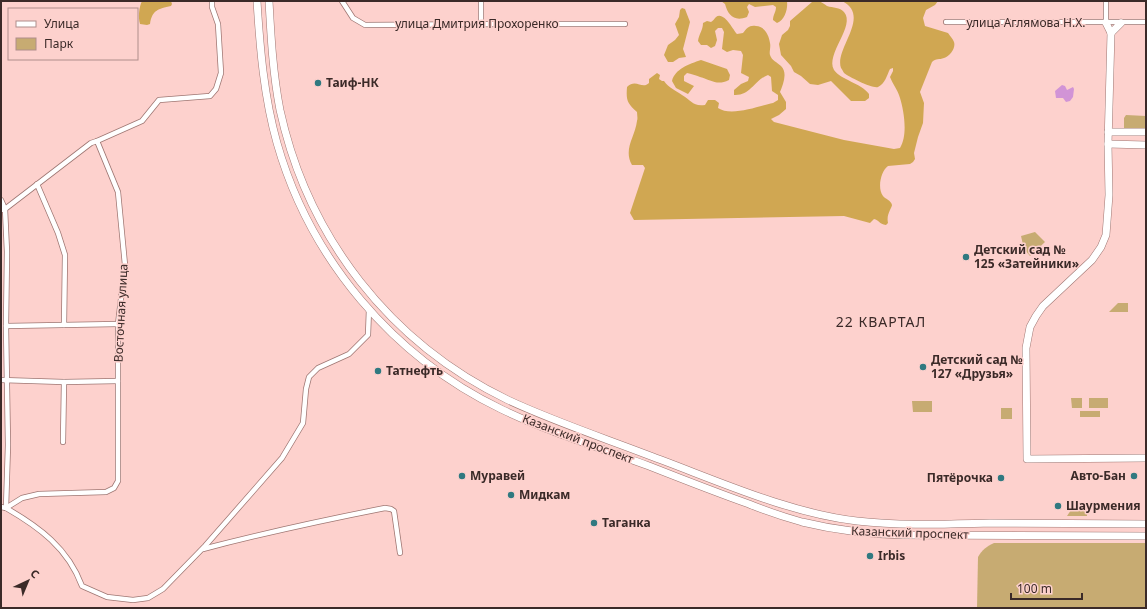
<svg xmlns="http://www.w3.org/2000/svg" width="1147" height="609" font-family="'Noto Sans',sans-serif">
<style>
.green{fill:#c7ab72}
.forest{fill:#d0a752}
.water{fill:#d194d6}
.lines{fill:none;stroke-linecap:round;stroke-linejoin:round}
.street-casing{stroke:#9e7672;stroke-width:6}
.secondary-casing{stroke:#9e7672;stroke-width:8}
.primary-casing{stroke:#9e7672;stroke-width:8}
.street{stroke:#fff;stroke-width:4.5}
.secondary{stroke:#fff;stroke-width:7}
.primary{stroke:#fff;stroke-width:7}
.poi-dot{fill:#307980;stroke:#fdd1cd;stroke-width:1.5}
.labels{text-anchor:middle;stroke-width:3;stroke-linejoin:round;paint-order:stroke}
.street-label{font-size:12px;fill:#3b2a28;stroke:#fdd1cd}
.poi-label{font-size:12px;font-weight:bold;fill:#3b2a28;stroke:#fdd1cd;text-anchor:start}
.quarter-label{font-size:14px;letter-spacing:1px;fill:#3b2a28;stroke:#fdd1cd}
</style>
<rect width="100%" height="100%" fill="#fdd1cd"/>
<!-- green -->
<g class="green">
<polygon points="1126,115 1146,116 1146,131 1124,131 1124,118"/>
<polygon points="1035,232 1045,242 1030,256 1024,249 1021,236"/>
<polygon points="1118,303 1128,303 1128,312 1109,312"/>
<polygon points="1071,398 1082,398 1082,408 1072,408"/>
<rect x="1089" y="398" width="19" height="10"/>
<polygon points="912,401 932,401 932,412 913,412"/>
<rect x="1001" y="408" width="11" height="11"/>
<rect x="1080" y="411" width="20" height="6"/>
<polygon points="1071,510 1087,510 1087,516 1067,516"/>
<path d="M994,543H1146V608H977L978,557C982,550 987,546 994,543Z"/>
</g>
<!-- forest -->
<g class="forest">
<path d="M142,1H171L172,4L171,6C158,9 152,10 150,24L147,25L140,24C138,17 139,7 142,1Z"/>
<path d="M721,1H787C788,9 785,20 777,23L773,20C773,15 776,12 776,7L773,5L755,7L749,4L747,7L749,12L747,17C734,22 728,15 725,4Z"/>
<path d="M819,1C822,3 825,4 827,6C833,8 840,7 844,12C856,26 825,54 834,70C841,80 861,83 869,94V98L865,101H851L831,81L818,85L810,84L801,76L794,72L791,66L781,55L779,44L782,35L788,30L790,26V21L812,2Z"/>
<path d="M842,1H938L935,5L926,10L923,18L925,26L948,33C950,36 953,39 954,42C956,48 950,56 944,58C939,60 936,58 932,62L920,92L924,103L923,123L918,137L914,153L915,159L913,162L910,164L888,166C881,171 877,188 883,196C885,199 891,200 892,205C892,208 886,214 888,223L886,225C879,224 879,220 874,219L870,223L844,216L634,220L630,213L645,168L643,165H632C623,149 635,137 637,121C638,118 637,115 637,112C627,103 626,100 627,87C636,78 642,90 649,83V79L657,73L660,75L659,79L662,81H664C669,88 675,90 682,95C691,100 693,107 705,105L708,100H715L719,103L718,108C731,117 759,106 773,103L778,100V95L772,91L771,77L768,75C754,80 751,96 734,95V90L741,84L748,81L749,77L741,73L743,55L741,51L733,50L727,52L722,49L724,32L722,28H718L715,31L717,40L715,46L711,48L707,45H701L698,41C699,34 703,30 703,23L707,21L711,22C713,21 714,19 716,17C724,11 733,30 737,34L743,33C747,28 749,25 756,26C764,26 769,35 770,43C771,47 769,52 770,55C772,61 777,62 781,66C788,73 783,84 780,92L786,102V109L779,115L771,119L774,122L844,140L894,149L900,148C908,135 904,111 900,98C898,90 893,85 890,77L893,71V68L890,69C887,75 885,84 878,87C873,89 849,77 844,73C844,73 842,69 841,68C834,49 872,16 842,1Z"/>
<polygon points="682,8 685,9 690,22 683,49 686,57 679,58 673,62 668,62 664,55 668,45 675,40 679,35 675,24 679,17 680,10"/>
<path d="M701,60L727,69L730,75L729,80C717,86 711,80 700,77C696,75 691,74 687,73L684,76V81L694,86L688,94L676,88L672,81C675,69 689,64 701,60Z"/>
</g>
<!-- water -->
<polygon class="water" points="1062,85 1065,86 1067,90 1073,87 1074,89 1073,97 1070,101 1066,102 1063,98 1056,98 1055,91"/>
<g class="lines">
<defs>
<g id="street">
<polyline points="342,1 353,18 365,25 515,24 625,24"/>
<polyline points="481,1 481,24"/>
<polyline points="1106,1 1106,23"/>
<polyline points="946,22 1146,22"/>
<polyline points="37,184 58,233 65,255 64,325"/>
<polyline points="1,200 5,209 7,252 6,326 8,445 6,508"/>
<polyline points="1,210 5,209 91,143 97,141 142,121 159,100 210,96 216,89 221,73 218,24 212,7 212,1"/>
<polyline points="6,326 118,324"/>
<polyline points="1,380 64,382 118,381"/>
<polyline points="63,442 64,382"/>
<polyline points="1,507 6,508 22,498 39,494 106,492 114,488 118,481 118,324 125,265 118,192 97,141"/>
<path d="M6,508C39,527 68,548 82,586L107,597L133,600L148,598L163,589L205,546L282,458L303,423L306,389L309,377L318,368L349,354L368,335L369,309"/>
<path d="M203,549C264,533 324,520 385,508L391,509L394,511L400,553"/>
</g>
<g id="secondary">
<polyline points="1106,23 1111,33 1108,144 1109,195 1106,235 1101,247 1092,260 1043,306 1036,316 1030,327 1026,348 1027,459 1146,458"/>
<polyline points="1111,33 1121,23"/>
<polyline points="1108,132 1146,132"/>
<polyline points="1108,144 1146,145"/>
</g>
<g id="primary">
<path d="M257,1C260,49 264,97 277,143C310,259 393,357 501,409C549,432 600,448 649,466C682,479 715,492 749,504C766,511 784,517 802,522C835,530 869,534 903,535L1146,536"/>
<path d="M269,1C271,38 273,74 280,110C308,238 390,343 508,400C553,421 601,437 648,455C714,479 787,513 857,521C901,526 946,524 990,523C1042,523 1094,524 1146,524"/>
</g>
</defs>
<!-- street casing -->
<use href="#street" class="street-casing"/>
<!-- secondary casing -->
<use href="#secondary" class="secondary-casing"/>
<!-- primary casing -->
<use href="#primary" class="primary-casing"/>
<!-- street -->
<use href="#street" class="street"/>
<!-- secondary -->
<use href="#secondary" class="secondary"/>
<!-- primary -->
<use href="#primary" class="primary"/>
</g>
<!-- markers -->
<g class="poi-dot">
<circle cx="318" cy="83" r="4"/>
<circle cx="966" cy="257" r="4"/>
<circle cx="923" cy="367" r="4"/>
<circle cx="378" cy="371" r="4"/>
<circle cx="462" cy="476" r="4"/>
<circle cx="1134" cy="476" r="4"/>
<circle cx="1001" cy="478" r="4"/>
<circle cx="511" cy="495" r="4"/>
<circle cx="1058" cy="506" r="4"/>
<circle cx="594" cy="523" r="4"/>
<circle cx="870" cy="556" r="4"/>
</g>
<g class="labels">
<!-- street labels -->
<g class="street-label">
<text x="1026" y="27">улица Аглямова Н.Х.</text>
<text x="477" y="28">улица Дмитрия Прохоренко</text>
<text transform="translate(121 313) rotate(-87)" y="4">Восточная улица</text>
<text transform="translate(578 439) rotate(21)" y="4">Казанский проспект</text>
<text transform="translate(910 533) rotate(2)" y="4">Казанский проспект</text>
</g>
<!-- poi labels -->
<g class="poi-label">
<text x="326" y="87">Таиф-НК</text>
<text x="974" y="254">Детский сад №<tspan x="974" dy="14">125 «Затейники»</tspan></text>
<text x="931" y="364">Детский сад №<tspan x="931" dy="14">127 «Друзья»</tspan></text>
<text x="386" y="375">Татнефть</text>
<text x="470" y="480">Муравей</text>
<text x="1126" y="480" text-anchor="end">Авто-Бан</text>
<text x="993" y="482" text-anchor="end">Пятёрочка</text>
<text x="519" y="499">Мидкам</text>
<text x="1066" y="510">Шаурмения</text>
<text x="602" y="527">Таганка</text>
<text x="878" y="560">Irbis</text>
</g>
<!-- quarter labels -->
<g class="quarter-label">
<text x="881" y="327">22 КВАРТАЛ</text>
</g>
</g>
<!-- border -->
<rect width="1147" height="609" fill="none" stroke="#3b2a28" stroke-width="4"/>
<!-- legend -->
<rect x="8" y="8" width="130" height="52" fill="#fdd1cd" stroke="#af8e8b"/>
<rect x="16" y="21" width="20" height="6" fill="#ffffff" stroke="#af8e8b"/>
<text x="44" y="28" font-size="12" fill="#3b2a28">Улица</text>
<rect x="16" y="38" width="20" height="12" fill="#c7ab72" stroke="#af8e8b"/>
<text x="44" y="48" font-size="12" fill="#3b2a28">Парк</text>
<!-- north arrow -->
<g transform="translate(28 581) rotate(44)" stroke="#fdd1cd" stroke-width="3" paint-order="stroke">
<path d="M0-3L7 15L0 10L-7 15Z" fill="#3b2a28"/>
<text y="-6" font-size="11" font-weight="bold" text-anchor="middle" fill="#3b2a28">С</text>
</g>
<!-- scale -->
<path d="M1011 593v6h71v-6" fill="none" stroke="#3b2a28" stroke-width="2"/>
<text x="1017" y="593" font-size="12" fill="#3b2a28" stroke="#fdd1cd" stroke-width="3" paint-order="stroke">100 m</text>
</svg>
